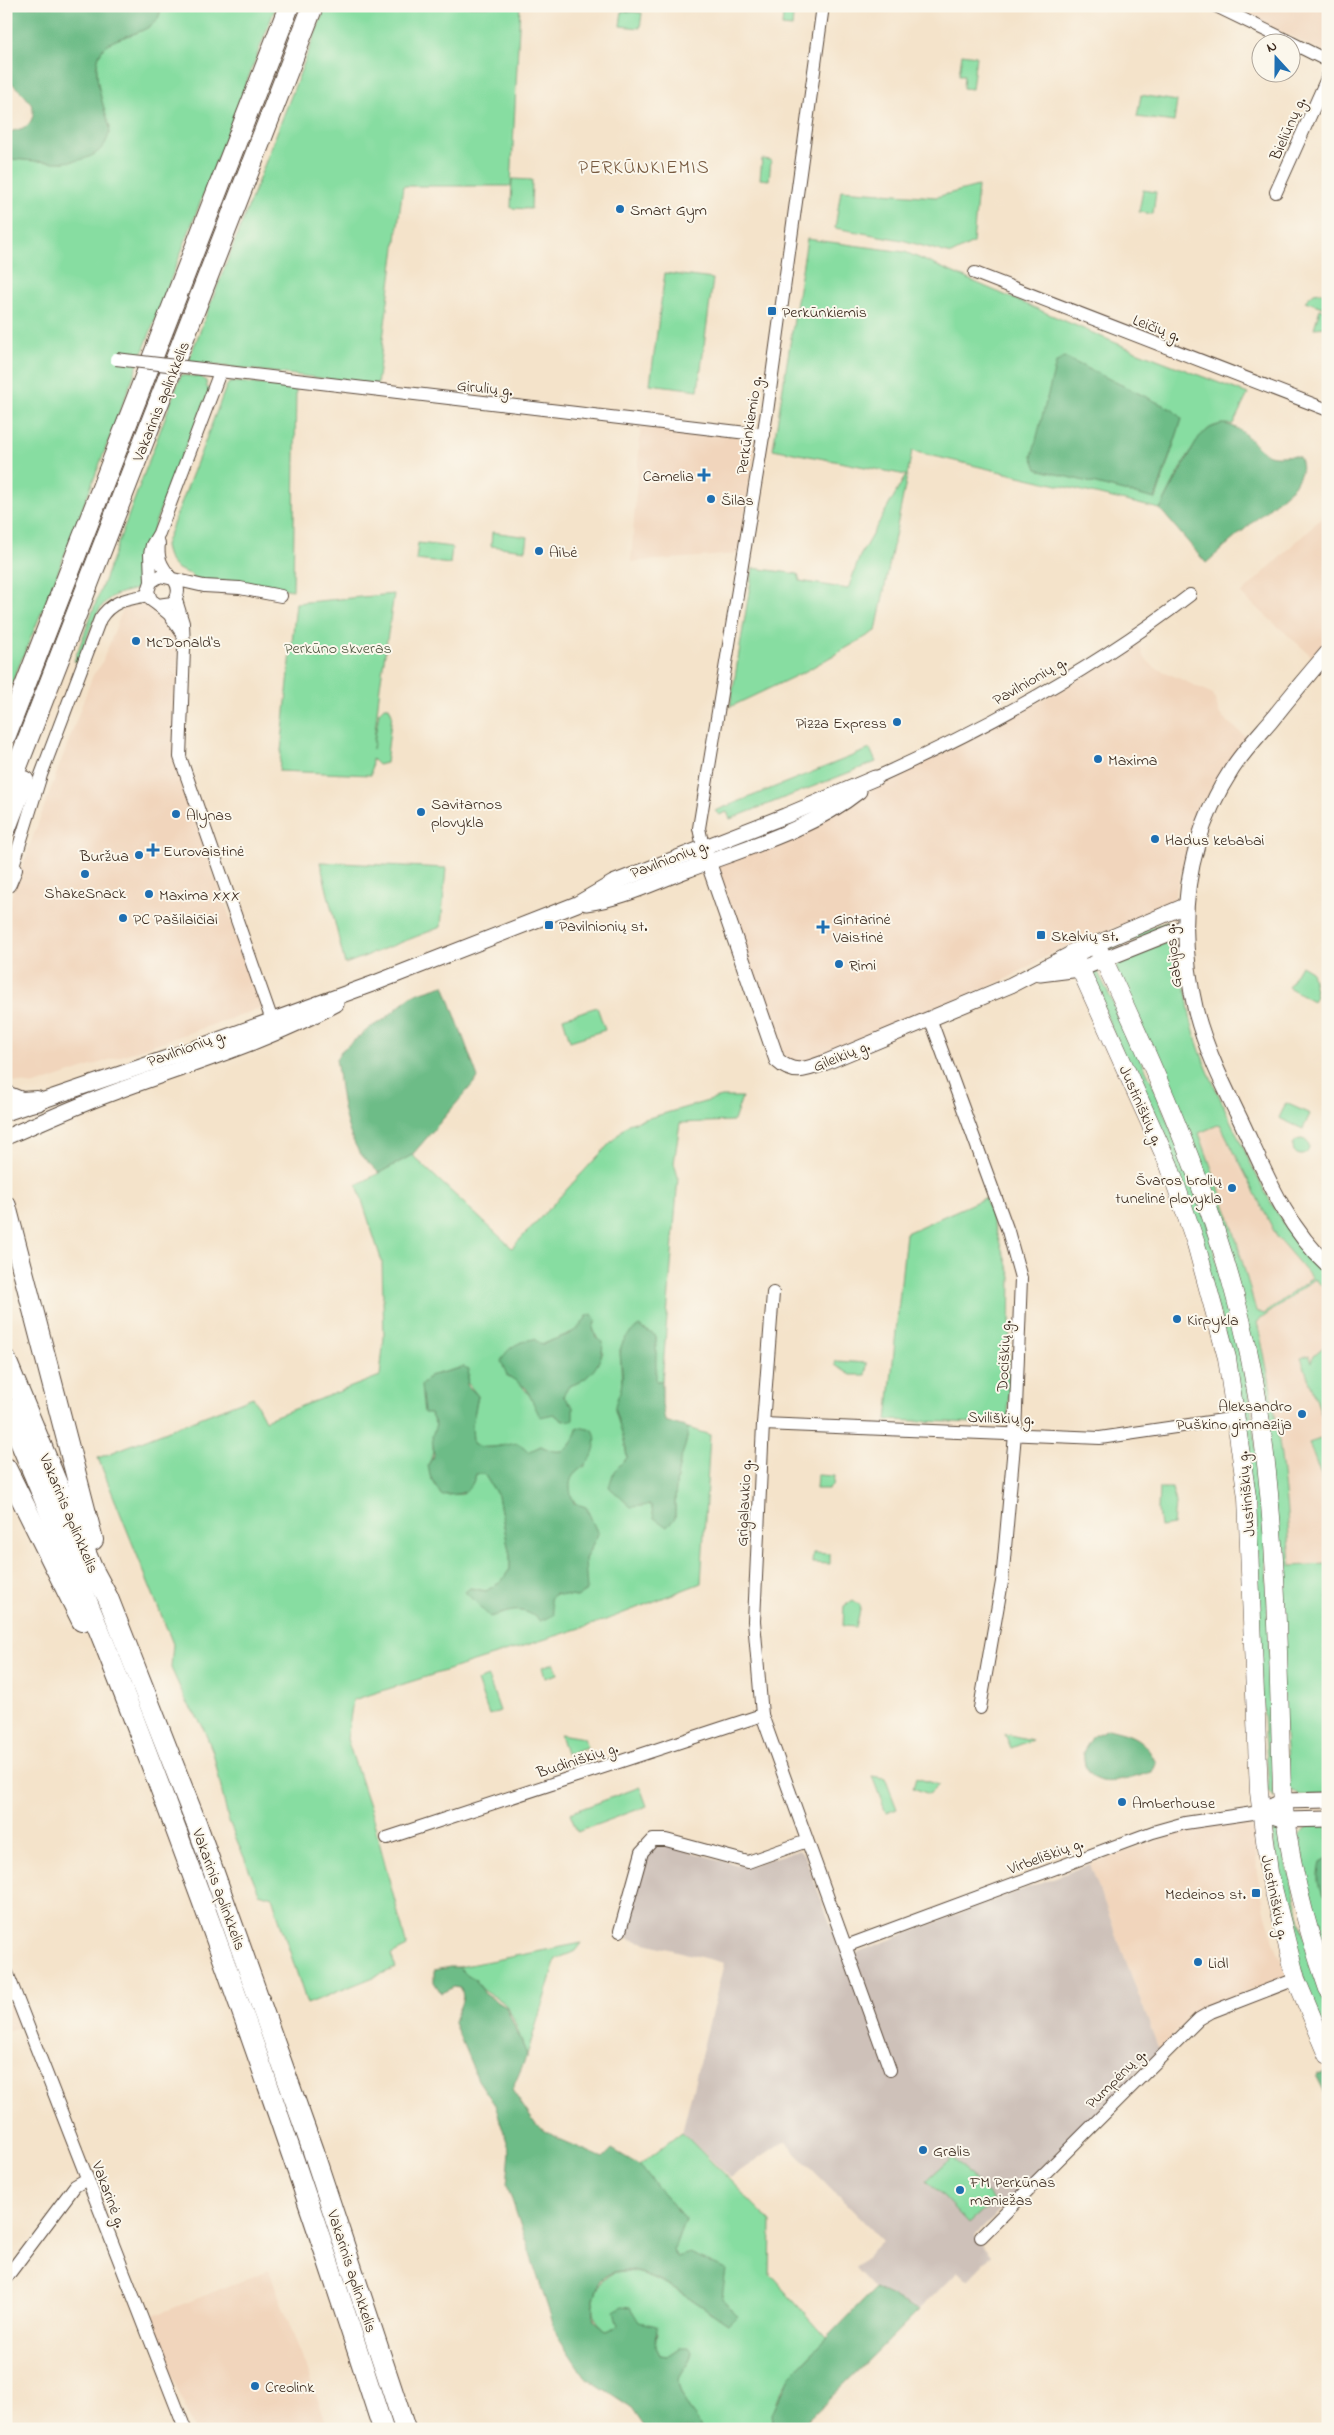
<svg xmlns="http://www.w3.org/2000/svg" width="1334" height="2435" font-family="'Indie Flower',sans-serif">
<style>
.built{fill:#f1d5bc}
.industrial{fill:#cec1b9}
.green{fill:#87dda1;stroke:#618460;fill-rule:evenodd}
.forest{fill:#6dbc87;stroke:#547352}
.lines{fill:none;stroke-linecap:round;stroke-linejoin:round}
.minor-casing{stroke:#574638;stroke-width:14}
.tertiary-casing{stroke:#574638;stroke-width:17}
.secondary-casing{stroke:#574638;stroke-width:19}
.trunk-casing{stroke:#574638;stroke-width:22}
.minor{stroke:#fff;stroke-width:12}
.tertiary{stroke:#fff;stroke-width:15}
.secondary{stroke:#fff;stroke-width:18}
.trunk{stroke:#fff;stroke-width:20}
.minor-bridge-casing{stroke:#574638;stroke-width:14;stroke-linecap:butt}
.minor-bridge{stroke:#fff;stroke-width:12}
.poi-dot{fill:#1f6fb2;stroke:#fbf7ec;stroke-width:2}
.labels{text-anchor:middle;stroke-width:4;stroke-linejoin:round;paint-order:stroke}
.street-label{font-size:16px;fill:#3b2a1e;stroke:#fbf7ec}
.poi-label{font-size:16px;fill:#3b2a1e;stroke:#fbf7ec;text-anchor:start}
.park-label{font-size:16px;fill:#4e573f;stroke:#fbf7ec}
.quarter-label{font-size:19px;letter-spacing:1px;fill:#785b41;stroke:#fbf7ec}
</style>
<rect width="100%" height="100%" fill="#fbf7ec"/>
<filter id="ink" filterUnits="userSpaceOnUse"><feTurbulence type="fractalNoise" baseFrequency=".02" numOctaves="2"/><feDisplacementMap in="SourceGraphic" scale="10" xChannelSelector="R" yChannelSelector="G"/><feConvolveMatrix kernelMatrix="1 2 1 2 8 2 1 2 1" color-interpolation-filters="sRGB"/></filter>
<filter id="wash" filterUnits="userSpaceOnUse"><feTurbulence type="fractalNoise" baseFrequency=".0096" numOctaves="4" result="noise"/><feDisplacementMap in="SourceGraphic" scale="20" xChannelSelector="R" yChannelSelector="G"/><feGaussianBlur stdDeviation="1.12" result="paint"/><feColorMatrix in="noise" values="0 0 0 0 0 0 0 0 0 0 0 0 0 0 0 0 0 1.4 0 .05"/><feComposite in="paint" operator="in"/></filter>
<g filter="url(#wash)">
<rect width="100%" height="100%" fill="#f4e3ca"/>
<!-- built -->
<g class="built">
<polygon points="1231,6 1328,6 1328,50 1323,53"/>
<polygon points="641,424 742,437 753,444 755,450 738,554 631,562"/>
<polygon points="1328,512 1328,644 1315,659 1241,594"/>
<polygon points="139,602 150,605 166,614 174,630 179,650 178,772 262,1008 35,1085 13,1082 6,1073 6,910 93,675 101,665 125,604"/>
<polygon points="1138,641 1143,656 1154,667 1213,694 1220,715 1247,738 1215,784 1196,820 1174,898 1160,910 1056,951 1008,978 806,1064 789,1060 777,1044 718,870 718,865 859,797 937,754 1018,713 1092,672"/>
<polygon points="1220,1124 1259,1204 1277,1237 1312,1278 1264,1314 1256,1311 1233,1228 1199,1133"/>
<polygon points="1314,1279 1328,1291 1328,1564 1291,1566 1280,1446 1257,1322"/>
<polygon points="1243,1822 1252,1825 1255,1834 1257,1873 1265,1911 1274,1942 1287,1974 1283,1978 1201,2010 1190,2017 1159,2050 1090,1864 1196,1827"/>
<polygon points="6,1984 22,2026 6,2032"/>
<polygon points="269,2270 329,2429 194,2429 148,2318"/>
</g>
<!-- industrial -->
<polygon class="industrial" points="659,1843 746,1867 799,1850 805,1856 841,1952 855,1953 1090,1864 1159,2050 975,2236 992,2255 968,2280 958,2271 919,2310 875,2289 855,2268 883,2241 784,2141 730,2178 682,2132 724,1963 622,1937 647,1852"/>
<!-- green -->
<g class="green">
<path d="M162,6H276L53,585L6,697V188L9,159L64,162L110,128C105,111 98,92 97,75C93,30 135,43 156,21C159,17 160,11 162,6Z"/>
<polygon points="326,6 520,6 511,186 403,186 377,385 188,362"/>
<polygon points="784,6 794,6 792,27 782,26"/>
<polygon points="622,11 642,13 640,28 620,26"/>
<polygon points="962,54 976,56 972,89 963,88 964,75 959,75"/>
<polygon points="1141,95 1177,101 1174,122 1137,117"/>
<polygon points="762,159 771,160 769,180 760,179"/>
<polygon points="512,179 532,180 531,209 511,208"/>
<polygon points="978,186 973,243 951,254 902,240 835,228 841,190 936,197"/>
<polygon points="1143,190 1156,192 1153,214 1139,212"/>
<path d="M807,239L905,252L1123,346L1248,394L1233,424C1225,424 1217,424 1210,428C1193,439 1171,489 1160,509L912,451L876,631L806,671L730,707L753,568L798,574L800,581L848,589L860,556L906,475L773,449ZM1064,358L1173,410L1182,419L1156,499L1037,469Z"/>
<polygon points="665,273 713,279 698,390 650,384"/>
<polygon points="1320,292 1328,295 1328,309 1305,301 1314,293"/>
<polygon points="1320,309 1328,312 1328,327 1314,328"/>
<path d="M181,375L201,377L206,381L207,388L210,389C190,438 166,488 150,539C145,555 151,572 142,587C133,591 124,591 115,595C93,606 87,641 79,662L74,661Z"/>
<path d="M237,382L296,388L293,590L250,583L193,579L191,574C175,570 167,562 165,545L226,387L229,383Z"/>
<polygon points="492,532 528,537 526,550 491,546"/>
<polygon points="418,543 452,547 450,564 416,560"/>
<polygon points="394,594 380,686 373,749 379,712 384,707 389,707 392,714 386,763 378,765 372,759 371,775 279,771 296,603"/>
<polygon points="870,749 876,762 730,819 727,812 719,815 715,811"/>
<polygon points="320,862 446,868 441,927 345,964"/>
<polygon points="1166,921 1166,927 1113,949 1109,947 1110,945"/>
<path d="M1167,942C1185,955 1186,1005 1193,1028C1201,1060 1217,1090 1230,1120C1257,1176 1282,1235 1328,1278V1291L1314,1279L1257,1322C1276,1402 1286,1483 1291,1566L1328,1564V1795H1299L1289,1788L1256,1359L1116,969L1120,960ZM1220,1124L1277,1237L1312,1278L1264,1314L1256,1311L1233,1228L1199,1133Z"/>
<polygon points="1301,965 1311,971 1316,996 1313,1001 1288,987"/>
<polygon points="1097,970 1153,1084 1207,1222 1248,1384 1265,1521 1274,1798 1269,1793 1264,1717 1223,1323 1090,972"/>
<polygon points="597,1007 605,1030 570,1041 563,1018"/>
<path d="M722,1097H742L734,1121L680,1123L674,1163L678,1177L662,1381H655L656,1336L620,1349L622,1386L615,1408L622,1427L627,1458L614,1471L651,1505L675,1518C675,1501 675,1484 679,1466C682,1451 687,1446 688,1428L710,1435L701,1583L603,1621L353,1700L347,1739L372,1815L407,1947L391,1955L396,1968L307,2004L272,1897L259,1893L228,1819L213,1752L202,1725L186,1701L171,1668L173,1644L98,1458L253,1397L265,1420L380,1376L384,1337L382,1262L357,1185L412,1155L512,1248L628,1124ZM587,1316L596,1320L593,1328L603,1352C596,1369 587,1381 569,1386L563,1396L573,1407L563,1421L530,1396L519,1382L506,1375L542,1345L579,1329ZM464,1367L469,1374L466,1381L478,1396L472,1425L473,1443C481,1449 497,1448 505,1444L528,1452L541,1446C564,1458 571,1449 578,1427L587,1465C546,1486 585,1509 598,1533L585,1559L577,1597L554,1594L530,1612L515,1610L490,1616L470,1588L486,1591L501,1582L510,1569V1556L498,1496L484,1474H476L474,1481L463,1494L446,1495L428,1465C437,1450 430,1442 436,1425L430,1413L429,1376Z"/>
<polygon points="1286,1103 1310,1114 1303,1129 1279,1118"/>
<circle cx="1301" cy="1147" r="8"/>
<polygon points="985,1198 1011,1277 1008,1424 887,1420 906,1233"/>
<polygon points="1328,1343 1328,1432 1301,1358 1309,1355 1312,1362 1314,1355"/>
<polygon points="836,1361 867,1363 866,1375 851,1375 835,1365"/>
<polygon points="1323,1438 1328,1452 1328,1495 1309,1443"/>
<polygon points="817,1475 834,1476 833,1484 828,1489 816,1489"/>
<polygon points="1159,1488 1172,1488 1175,1503 1173,1525 1160,1527 1158,1510"/>
<polygon points="813,1553 830,1554 830,1564 812,1563"/>
<polygon points="853,1600 861,1606 856,1627 843,1626 844,1606"/>
<polygon points="554,1663 558,1674 545,1678 542,1667"/>
<polygon points="488,1677 500,1711 489,1715 477,1681"/>
<polygon points="560,1734 584,1738 587,1747 566,1754"/>
<polygon points="1005,1734 1032,1740 1011,1748"/>
<polygon points="872,1776 885,1778 897,1809 886,1813"/>
<polygon points="916,1778 939,1785 929,1794 913,1788"/>
<polygon points="640,1787 647,1806 577,1832 570,1813"/>
<polygon points="1328,1823 1328,1858 1321,1862 1322,1894 1328,1901 1328,1971 1300,1847 1299,1836 1307,1827"/>
<polygon points="1275,1826 1279,1831 1314,1975 1328,2012 1328,2040 1307,1989 1282,1907 1271,1827"/>
<path d="M582,1943L576,1951L556,1959L527,2055C520,2040 516,2021 507,2007C498,1994 484,1997 475,1979L468,1976L459,1967Z"/>
<path d="M682,2132L771,2222L770,2275L827,2338C804,2362 769,2391 774,2429H702C695,2417 674,2390 679,2376C683,2368 690,2362 692,2352L679,2348L667,2356L660,2355L656,2347L658,2333L618,2326L607,2331C594,2320 590,2313 595,2296C613,2234 698,2305 728,2324L673,2251L685,2219L639,2165Z"/>
<polygon points="952,2157 994,2201 969,2224 927,2180"/>
</g>
<!-- forest -->
<g class="forest">
<path d="M6,6H162C160,11 160,17 156,21C135,43 93,30 97,75C98,92 105,111 110,128C105,175 41,160 9,159L6,157V134C12,130 22,130 28,125C45,105 16,90 6,77Z"/>
<polygon points="1064,357 1173,410 1182,419 1155,499 1037,469 1032,456 1056,363"/>
<path d="M1221,424C1245,425 1249,444 1267,454C1278,459 1288,453 1299,457C1305,469 1300,475 1294,486L1206,563L1160,509L1199,437L1210,428Z"/>
<path d="M444,985L478,1078L412,1155L379,1173C372,1166 363,1158 358,1150C342,1122 341,1091 336,1059L341,1051L371,1027L385,1019L412,995Z"/>
<path d="M592,1314L596,1320L593,1328L596,1338L603,1342C603,1363 590,1380 569,1386L563,1396L573,1407V1420L563,1421L554,1414L540,1417L526,1388L507,1375L501,1361C507,1347 520,1341 534,1339L542,1345C564,1333 573,1339 587,1316Z"/>
<path d="M639,1326L656,1336V1381H662V1405L665,1421L688,1428C687,1446 682,1451 679,1467C675,1484 675,1501 675,1518L667,1527L654,1518L651,1505L631,1507L609,1487L614,1471L627,1458C626,1441 619,1426 615,1410C614,1403 620,1394 621,1388C627,1359 607,1348 639,1326Z"/>
<path d="M464,1367L469,1369L467,1385L478,1396L472,1425L473,1443C484,1452 506,1444 518,1443L528,1452L541,1446C564,1458 571,1449 578,1427L593,1430C596,1435 596,1438 595,1444C594,1475 558,1464 574,1503L586,1507L598,1534L585,1559L587,1591L577,1597L554,1594L550,1599L554,1615L540,1621C522,1605 512,1611 490,1617L465,1592L470,1588L486,1591L501,1582L510,1569V1556L498,1496L484,1474H476C470,1496 459,1494 441,1495L430,1476L428,1465L434,1455L432,1436L436,1425L430,1413H424L421,1386L429,1376Z"/>
<path d="M1108,1729C1133,1735 1144,1738 1156,1763L1152,1772C1134,1777 1096,1793 1086,1768C1084,1763 1084,1757 1083,1752L1093,1736Z"/>
<path d="M1328,1858V1901C1318,1889 1317,1877 1321,1862Z"/>
<path d="M450,1967H459L468,1976L475,1979L485,1994L506,2007L527,2055L512,2090L536,2125L557,2138L603,2158L612,2149L639,2165L685,2219L673,2251L677,2257L690,2253L726,2269L722,2298L737,2315L728,2324C700,2306 644,2259 611,2273C605,2276 599,2280 598,2286C594,2298 590,2308 594,2320L607,2331L618,2326L614,2311L622,2306L630,2307L639,2322L657,2326L656,2347L660,2355L667,2356L679,2348H689L692,2352C690,2362 683,2368 679,2376C674,2390 695,2417 702,2429H646L631,2407L584,2376L557,2335L507,2185L510,2151L495,2105L478,2080L454,2023C456,2010 468,1999 460,1988L454,1987L441,1993L434,1982V1970Z"/>
<polygon points="1328,2070 1328,2099 1316,2075"/>
<polygon points="875,2289 919,2310 799,2429 774,2429 772,2414 791,2375"/>
</g>
</g>
<g filter="url(#ink)">
<g class="lines">
<defs>
<g id="minor">
<polyline points="1216,6 1290,42"/>
<polyline points="1292,43 1328,61"/>
<polyline points="1276,192 1328,76"/>
<polyline points="975,273 1328,410"/>
<polyline points="202,369 764,435"/>
<path d="M159,543C157,558 161,565 170,577"/>
<path d="M174,580C180,588 179,596 172,603L158,605L151,600L148,591L151,582L160,576L204,586L240,588L281,596"/>
<polyline points="151,582 150,554 152,545 159,533 220,372"/>
<polyline points="176,600 183,623 184,649 180,757 275,1029"/>
<polyline points="158,605 169,614 182,633"/>
<path d="M875,778C986,728 1093,670 1190,595"/>
<polyline points="703,847 699,828 767,412 823,6"/>
<path d="M12,869L41,775L100,619C112,600 128,599 149,595"/>
<polyline points="930,1018 1008,1231 1021,1278 1015,1434 1002,1582 980,1708"/>
<polyline points="763,1424 1100,1438 1237,1418"/>
<polyline points="762,1715 754,1621 763,1424 773,1293"/>
<polyline points="387,1838 762,1715 890,2070"/>
<polyline points="620,1931 642,1852 653,1840 666,1840 748,1862 807,1841"/>
<polyline points="846,1946 1153,1832 1185,1823 1260,1812"/>
<polyline points="6,1970 185,2429"/>
<polyline points="981,2237 1199,2019 1211,2012 1296,1979"/>
<polyline points="6,2278 75,2186 87,2179"/>
</g>
<g id="tertiary">
<path d="M1328,652C1308,675 1289,698 1270,722C1257,737 1243,752 1232,769C1184,843 1176,927 1196,1012C1206,1050 1224,1086 1241,1121C1265,1172 1285,1226 1328,1265"/>
<path d="M703,847L777,1060C793,1075 805,1070 824,1063L1011,985L1073,953"/>
<path d="M586,903C621,899 654,882 687,870C745,848 810,830 859,791"/>
<polyline points="1096,944 1185,906"/>
<polyline points="1040,974 1080,969 1185,927"/>
<polyline points="6,1113 196,1048 375,983 577,904 613,883 785,816 875,778"/>
<path d="M6,1137C42,1122 76,1106 112,1093C187,1065 266,1042 336,1004"/>
<polyline points="1260,1812 1283,1801 1328,1800"/>
<polyline points="1260,1812 1285,1820 1328,1819"/>
</g>
<path id="secondary" d="M1328,1989C1305,1924 1288,1859 1282,1790C1278,1666 1278,1540 1260,1416C1236,1250 1168,1094 1096,944L1073,953L1169,1165L1196,1244L1227,1358L1247,1497L1259,1792L1269,1872L1296,1979L1328,2055"/>
<g id="trunk">
<polyline points="6,735 289,6"/>
<polyline points="6,795 313,6"/>
<polyline points="6,828 24,781"/>
<polyline points="6,883 12,869"/>
<polyline points="6,1096 21,1102 37,1101"/>
<polyline points="6,1206 93,1540"/>
<polyline points="6,1360 92,1568 108,1598 197,1825 313,2151 405,2429"/>
<path d="M6,1408C39,1487 73,1566 105,1645C207,1903 298,2165 383,2429"/>
<polyline points="6,1468 82,1621"/>
</g>
</defs>
<!-- minor casing -->
<use href="#minor" class="minor-casing"/>
<!-- tertiary casing -->
<use href="#tertiary" class="tertiary-casing"/>
<!-- secondary casing -->
<use href="#secondary" class="secondary-casing"/>
<!-- trunk casing -->
<use href="#trunk" class="trunk-casing"/>
<!-- minor -->
<use href="#minor" class="minor"/>
<!-- tertiary -->
<use href="#tertiary" class="tertiary"/>
<!-- secondary -->
<use href="#secondary" class="secondary"/>
<!-- trunk -->
<use href="#trunk" class="trunk"/>
<defs>
<polyline id="minor-bridge" points="116,359 202,369"/>
</defs>
<!-- minor-bridge casing -->
<use href="#minor-bridge" class="minor-bridge-casing"/>
<!-- minor-bridge -->
<use href="#minor-bridge" class="minor-bridge"/>
</g>
</g>
<!-- markers -->
<g class="poi-dot">
<circle cx="620" cy="209" r="5"/>
<rect x="767" y="306" width="10" height="10" rx="2.5"/>
<path d="M701.5 467.5h5v5h5v5h-5v5h-5v-5h-5v-5h5z"/>
<circle cx="711" cy="499" r="5"/>
<circle cx="539" cy="551" r="5"/>
<circle cx="136" cy="641" r="5"/>
<circle cx="897" cy="722" r="5"/>
<circle cx="1098" cy="759" r="5"/>
<circle cx="421" cy="812" r="5"/>
<circle cx="176" cy="814" r="5"/>
<circle cx="1155" cy="839" r="5"/>
<path d="M150.5 842.5h5v5h5v5h-5v5h-5v-5h-5v-5h5z"/>
<circle cx="139" cy="855" r="5"/>
<circle cx="85" cy="874" r="5"/>
<circle cx="149" cy="894" r="5"/>
<circle cx="123" cy="918" r="5"/>
<rect x="544" y="920" width="10" height="10" rx="2.5"/>
<path d="M820.5 919.5h5v5h5v5h-5v5h-5v-5h-5v-5h5z"/>
<rect x="1036" y="930" width="10" height="10" rx="2.5"/>
<circle cx="839" cy="964" r="5"/>
<circle cx="1232" cy="1188" r="5"/>
<circle cx="1177" cy="1319" r="5"/>
<circle cx="1302" cy="1414" r="5"/>
<circle cx="1122" cy="1802" r="5"/>
<rect x="1251" y="1888" width="10" height="10" rx="2.5"/>
<circle cx="1198" cy="1962" r="5"/>
<circle cx="923" cy="2150" r="5"/>
<circle cx="960" cy="2190" r="5"/>
<circle cx="255" cy="2386" r="5"/>
</g>
<g class="labels">
<!-- street labels -->
<g class="street-label">
<text transform="translate(1287 128) rotate(-66)" y="6">Bieliūnų g.</text>
<text transform="translate(1157 327) rotate(21)" y="6">Leičių g.</text>
<text transform="translate(485 387) rotate(6)" y="6">Girulių g.</text>
<text transform="translate(160 401) rotate(-68)" y="6">Vakarinis aplinkkelis</text>
<text transform="translate(748 425) rotate(-81)" y="6">Perkūnkiemio g.</text>
<text transform="translate(1029 680) rotate(-30)" y="6">Pavilnionių g.</text>
<text transform="translate(669 858) rotate(-21)" y="6">Pavilnionių g.</text>
<text transform="translate(1172 956) rotate(-96)" y="6">Gabijos g.</text>
<text transform="translate(186 1047) rotate(-20)" y="6">Pavilnionių g.</text>
<text transform="translate(841 1055) rotate(-22)" y="6">Gileikių g.</text>
<text transform="translate(1142 1105) rotate(66)" y="6">Justiniškių g.</text>
<text transform="translate(1003 1356) rotate(-87)" y="6">Dociškių g.</text>
<text transform="translate(1001 1417) rotate(2)" y="6">Sviliškių g.</text>
<text transform="translate(1245 1494) rotate(-95)" y="6">Justiniškių g.</text>
<text transform="translate(743 1503) rotate(-87)" y="6">Grigalaukio g.</text>
<text transform="translate(70 1513) rotate(67)" y="6">Vakarinis aplinkkelis</text>
<text transform="translate(577 1759) rotate(-18)" y="6">Budiniškių g.</text>
<text transform="translate(1045 1855) rotate(-20)" y="6">Virbeliškių g.</text>
<text transform="translate(220 1889) rotate(70)" y="6">Vakarinis aplinkkelis</text>
<text transform="translate(1276 1897) rotate(78)" y="6">Justiniškių g.</text>
<text transform="translate(1115 2078) rotate(-45)" y="6">Pumpėnų g.</text>
<text transform="translate(110 2194) rotate(69)" y="6">Vakarinė g.</text>
<text transform="translate(353 2271) rotate(72)" y="6">Vakarinis aplinkkelis</text>
</g>
<!-- poi labels -->
<g class="poi-label">
<text x="630" y="215">Smart Gym</text>
<text x="782" y="317">Perkūnkiemis</text>
<text x="694" y="481" text-anchor="end">Camelia</text>
<text x="721" y="505">Šilas</text>
<text x="549" y="557">Aibė</text>
<text x="146" y="647">McDonald's</text>
<text x="887" y="728" text-anchor="end">Pizza Express</text>
<text x="1108" y="765">Maxima</text>
<text x="431" y="809">Savitarnos<tspan x="431" dy="18">plovykla</tspan></text>
<text x="186" y="820">Alynas</text>
<text x="1165" y="845">Hadus kebabai</text>
<text x="163" y="856">Eurovaistinė</text>
<text x="129" y="861" text-anchor="end">Buržua</text>
<text x="85" y="898" text-anchor="middle">ShakeSnack</text>
<text x="159" y="900">Maxima XXX</text>
<text x="133" y="924">PC Pašilaičiai</text>
<text x="833" y="924">Gintarinė<tspan x="833" dy="18">Vaistinė</tspan></text>
<text x="559" y="931">Pavilnionių st.</text>
<text x="1051" y="941">Skalvių st.</text>
<text x="849" y="970">Rimi</text>
<text x="1222" y="1185" text-anchor="end">Švaros brolių<tspan x="1222" dy="18">tunelinė plovykla</tspan></text>
<text x="1187" y="1325">Kirpykla</text>
<text x="1292" y="1411" text-anchor="end">Aleksandro<tspan x="1292" dy="18">Puškino gimnazija</tspan></text>
<text x="1132" y="1808">Amberhouse</text>
<text x="1246" y="1899" text-anchor="end">Medeinos st.</text>
<text x="1208" y="1968">Lidl</text>
<text x="933" y="2156">Gralis</text>
<text x="970" y="2187">FM Perkūnas<tspan x="970" dy="18">maniežas</tspan></text>
<text x="265" y="2392">Creolink</text>
</g>
<!-- park labels -->
<g class="park-label">
<text x="338" y="653">Perkūno skveras</text>
</g>
<!-- quarter labels -->
<g class="quarter-label">
<text x="644" y="173">PERKŪNKIEMIS</text>
</g>
</g>
<!-- margin -->
<rect width="1334" height="2435" fill="none" stroke="#fbf7ec" stroke-width="25"/>
<!-- north arrow -->
<g transform="translate(1276 58) rotate(339)"><circle r="24" fill="#fbf7ec" stroke="#aea59a"/>
<path d="M0-4L9 19L0 12L-9 19Z" fill="#1f6fb2"/>
<text y="-8" font-size="14" font-weight="bold" text-anchor="middle" fill="#3b2a1e">N</text>
</g>
</svg>
